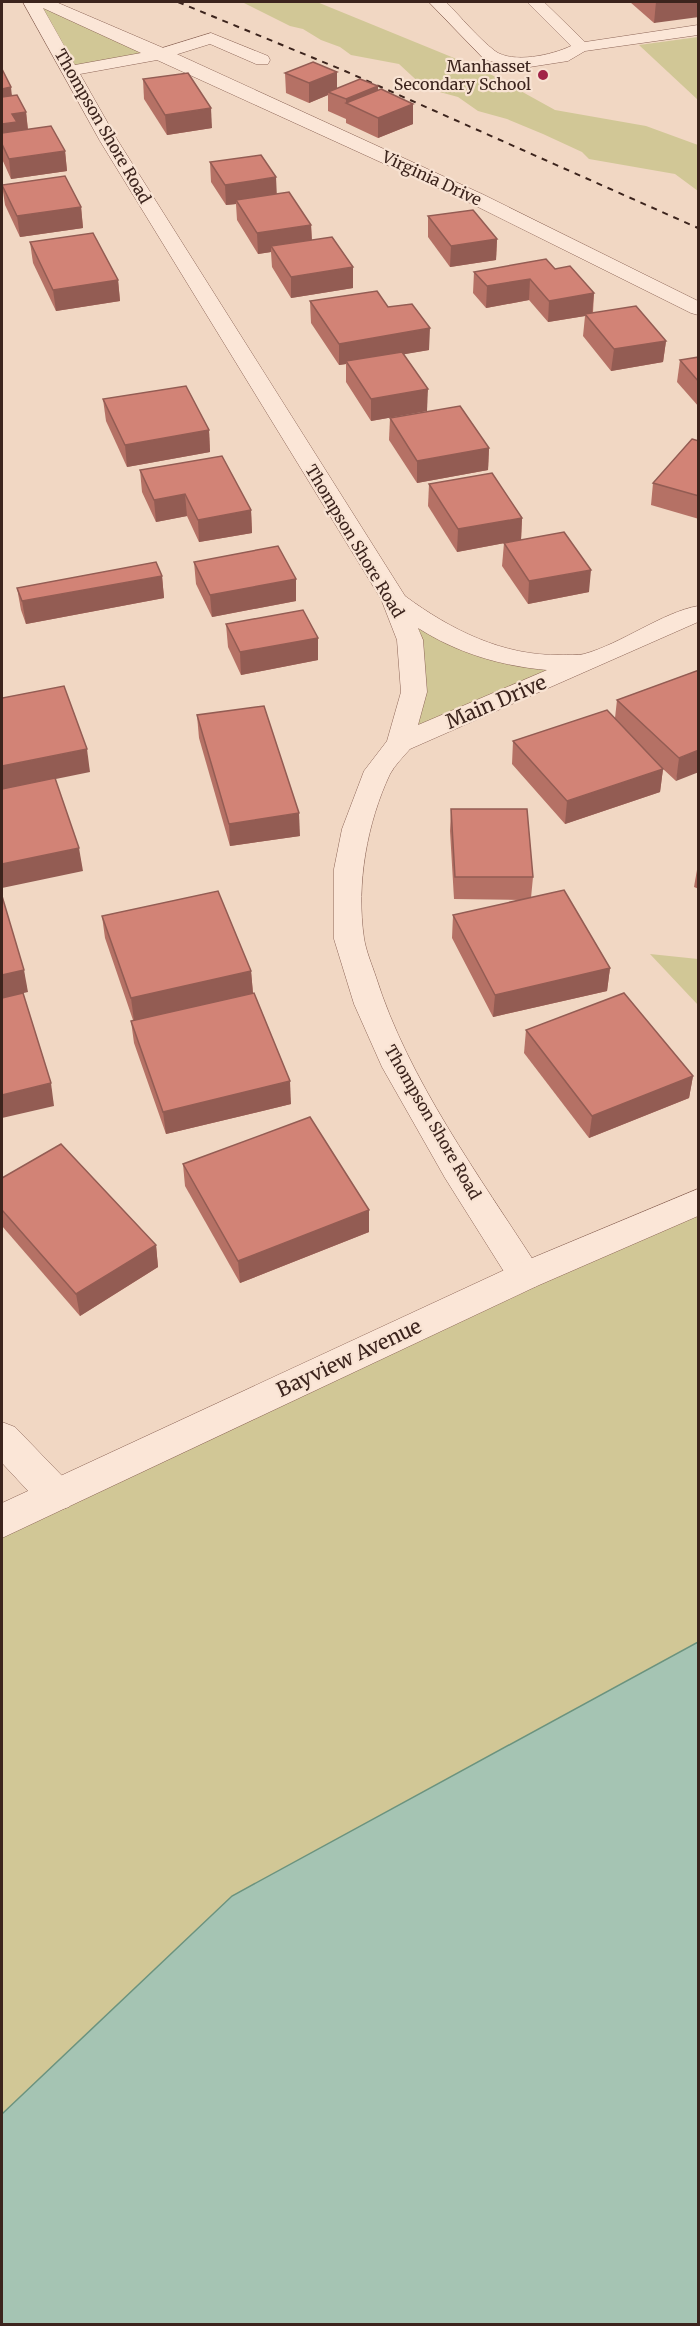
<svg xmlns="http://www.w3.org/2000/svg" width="700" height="2326" font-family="Merriweather,serif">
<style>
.green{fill:#d1c796}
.water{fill:#a5c4b3;stroke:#6b937e;stroke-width:1.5}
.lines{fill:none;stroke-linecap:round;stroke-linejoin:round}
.service-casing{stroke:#8d6658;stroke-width:1}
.minor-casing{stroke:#8d6658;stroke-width:1}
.tertiary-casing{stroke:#8d6658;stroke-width:1}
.service{fill:#fbe6d7;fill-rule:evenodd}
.minor{fill:#fbe6d7;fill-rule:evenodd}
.tertiary{fill:#fbe6d7;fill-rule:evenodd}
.rail{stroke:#3c241d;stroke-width:2;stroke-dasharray:6 6;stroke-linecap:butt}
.wall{fill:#b57165}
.shaded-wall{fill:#935c53}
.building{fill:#d28376;stroke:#935c53;stroke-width:1.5}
.poi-dot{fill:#a12347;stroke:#f8e3d3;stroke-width:2}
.labels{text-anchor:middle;stroke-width:4.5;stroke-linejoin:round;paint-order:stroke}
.far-poi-label{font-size:16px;fill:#3c241d;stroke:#f8e3d3;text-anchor:end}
.far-street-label{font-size:16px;fill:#3c241d;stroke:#f8e3d3}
.street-label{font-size:20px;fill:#3c241d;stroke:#f8e3d3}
</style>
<rect width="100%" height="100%" fill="#f1d7c3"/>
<!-- green -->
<g class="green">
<polygon points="31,2 43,2 162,54 70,71"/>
<polygon points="242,2 317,2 481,69 555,110 646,126 698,145 698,191 675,174 589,159 582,152 543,134 507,119 478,111 458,97 425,88 399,64 351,55 340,47 321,40 303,29 290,26"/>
<polygon points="698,37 698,100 639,45"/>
<polygon points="420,620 486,651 593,660 400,743 410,640"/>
<polygon points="650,954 698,959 698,1005"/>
<polygon points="698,1202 698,1642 232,1896 2,2114 2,1521 525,1276"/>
</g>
<!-- water -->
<polygon class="water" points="698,1642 698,2324 2,2324 2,2114 232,1896"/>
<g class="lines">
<defs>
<g id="service">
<path d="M429,2H446C461,17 477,37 495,51C513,64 552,55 571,46L527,2H544L585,42L698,25V35L585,51L568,61L523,68L485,60Z"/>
<polygon points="211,33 268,56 270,60 268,64 256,64 210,44 162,59 154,54 156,50"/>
</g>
<g id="minor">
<path d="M23,2H56L168,50L482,194L698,301V315L691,313L468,202L157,60L80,74L118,141L405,596C451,630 503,656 561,655C568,654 578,656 584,654C621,644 663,612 698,606V622L410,749C403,757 395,765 390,774C367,823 356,884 364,938C366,951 372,965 376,977C408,1079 480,1177 537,1266L542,1276L537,1286L525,1290L513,1286L445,1178L382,1067L354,1004L334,939V869L342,829L364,771L387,741L401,692L397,640L381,599L100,141ZM43,8L141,53L75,65ZM418,628C457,653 501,666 547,670L418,725L427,692L423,640Z"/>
<polygon points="2,1422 15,1427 69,1483 75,1495 69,1507 56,1511 43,1507 2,1463"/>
</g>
<polygon id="tertiary" points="698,1189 698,1216 537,1286 2,1538 2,1503 513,1266"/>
</defs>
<!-- service casing -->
<use href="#service" class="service-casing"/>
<!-- minor casing -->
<use href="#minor" class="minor-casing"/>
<!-- tertiary casing -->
<use href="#tertiary" class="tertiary-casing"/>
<!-- service -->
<use href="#service" class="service"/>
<!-- minor -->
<use href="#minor" class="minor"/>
<!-- tertiary -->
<use href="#tertiary" class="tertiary"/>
<!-- rail -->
<polyline class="rail" points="178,2 345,71 698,228"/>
</g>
<!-- wall -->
<g class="wall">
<polygon points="630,2 699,2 654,23"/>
<polygon points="2,69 12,96 26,112 28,129 65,151 67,171 11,179 2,159"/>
<polygon points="285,73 337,88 378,91 413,104 413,124 378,138 346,123 346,119 328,111 328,95 309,103 286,93"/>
<polygon points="143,79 212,128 167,135 144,99"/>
<polygon points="210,162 277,194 311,225 312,240 353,288 291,298 272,267 271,252 258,254 237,220 236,204 226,205 211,182"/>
<polygon points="2,185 81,207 83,228 20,237 5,205"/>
<polygon points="428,216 497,239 496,260 450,267 428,237"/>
<polygon points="30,242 118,280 120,301 56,311 33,263"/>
<polygon points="555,269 594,293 593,313 666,341 663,362 611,371 583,336 585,316 548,322 529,300 486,308 473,293 474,272"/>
<polygon points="310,301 388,307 429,350 404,354 427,411 371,421 346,382 346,364 339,365 311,323"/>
<polygon points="699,357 699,407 677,382 680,360"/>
<polygon points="103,399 209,430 210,452 127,467 106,421"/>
<polygon points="390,418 489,448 488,470 417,483 389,440"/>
<polygon points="699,441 699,519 651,505 653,483"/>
<polygon points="140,470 251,510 252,533 199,542 187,516 156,522 142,492"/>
<polygon points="429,484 522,518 521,540 457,552 428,506"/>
<polygon points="504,543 589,592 528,604 502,566"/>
<polygon points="194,562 296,579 296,601 212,617 196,584"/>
<polygon points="162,576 164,598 26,624 21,610 17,588"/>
<polygon points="226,624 318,638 318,660 241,675 228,647"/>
<polygon points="699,670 676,781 662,768 663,769 660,792 565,824 512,764 513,741 615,718 617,700"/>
<polygon points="197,715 300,836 230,846 199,738"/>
<polygon points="451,809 533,877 531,898 610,968 607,991 493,1017 452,938 453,915 522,900 454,899 450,831"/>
<polygon points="698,864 699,864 699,889 694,887"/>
<polygon points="102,916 251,971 253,993 291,1104 166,1134 134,1043 131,1021 133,1020 105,938"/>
<polygon points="526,1030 693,1076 689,1098 589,1138 524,1053"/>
<polygon points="183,1164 369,1210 369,1232 240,1283 185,1186"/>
<polygon points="2,1178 156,1245 158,1267 80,1316 2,1226"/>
</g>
<!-- shaded-wall -->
<g class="shaded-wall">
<polygon points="656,2 699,2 699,17 654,23"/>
<polygon points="337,72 337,91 328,92 328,95 309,103 309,83"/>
<polygon points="378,86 378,106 346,103 346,119 346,99"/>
<polygon points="11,87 13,107 2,109 2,89"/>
<polygon points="413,104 413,124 378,138 378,118"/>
<polygon points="211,108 212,128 167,135 165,115"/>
<polygon points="26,112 28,132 2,144 2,124 12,114"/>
<polygon points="65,151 67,171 11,179 9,159"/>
<polygon points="276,177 277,198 236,200 236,204 226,205 225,185"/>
<polygon points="81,207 83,228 20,237 17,216"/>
<polygon points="311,225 312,246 271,246 271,252 258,254 257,233"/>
<polygon points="497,239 496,260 450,267 451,246"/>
<polygon points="353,267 353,288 291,298 291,277"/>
<polygon points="530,279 529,300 486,308 487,286"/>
<polygon points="118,280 120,301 56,311 53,290"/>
<polygon points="594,293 592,314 585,314 585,316 548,322 549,301"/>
<polygon points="430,328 429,350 348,364 346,361 346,364 339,365 339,344"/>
<polygon points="666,341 663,362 611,371 614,349"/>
<polygon points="428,389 427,411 371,421 371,399"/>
<polygon points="209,430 210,452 127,467 125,445"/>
<polygon points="489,448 488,470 417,483 417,461"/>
<polygon points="185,494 187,516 156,522 154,500"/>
<polygon points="251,510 252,533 199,542 198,520"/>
<polygon points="522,518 521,540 457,552 458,529"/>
<polygon points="591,570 589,592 528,604 529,581"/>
<polygon points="162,576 164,598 26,624 22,601"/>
<polygon points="296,579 296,601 212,617 210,595"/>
<polygon points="318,638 318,660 241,675 240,652"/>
<polygon points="87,749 90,772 2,790 2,766"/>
<polygon points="699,750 699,772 676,781 679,758"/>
<polygon points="663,769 660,792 565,824 567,801"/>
<polygon points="299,813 300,836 230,846 229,824"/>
<polygon points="79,848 83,871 2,888 2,864"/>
<polygon points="610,968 607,991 493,1017 495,995"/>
<polygon points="24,970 28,992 2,998 2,975"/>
<polygon points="251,971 253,994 134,1021 131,998"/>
<polygon points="693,1076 689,1098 589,1138 592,1116"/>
<polygon points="290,1081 291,1104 166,1134 163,1112"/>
<polygon points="51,1083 54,1106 2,1118 2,1095"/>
<polygon points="369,1210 369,1232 240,1283 238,1261"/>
<polygon points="156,1245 158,1267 80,1316 76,1294"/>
</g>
<!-- building -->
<g class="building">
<polygon points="313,62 337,72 309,83 285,73"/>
<polygon points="2,69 11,87 2,89"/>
<polygon points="188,73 211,108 165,115 143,79"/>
<polygon points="360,79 378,86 346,99 328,92"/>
<polygon points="381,89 413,104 378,118 346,103"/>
<polygon points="17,95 26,112 12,114 17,122 2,124 2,97"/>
<polygon points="51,126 65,151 9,159 2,144 2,133"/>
<polygon points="261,155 276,177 225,185 210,162"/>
<polygon points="65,176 81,207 17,216 2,185"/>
<polygon points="289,192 311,225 257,233 236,200"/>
<polygon points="473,210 497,239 451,246 428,216"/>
<polygon points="93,233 118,280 53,290 30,242"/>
<polygon points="332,237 353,267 291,277 271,246"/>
<polygon points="546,259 555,269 570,266 594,293 549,301 530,279 487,286 474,272"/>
<polygon points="377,291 388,307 412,304 430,328 339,344 310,301"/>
<polygon points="636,306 666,341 614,349 585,314"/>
<polygon points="402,352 428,389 371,399 346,361"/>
<polygon points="699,357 699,382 680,360"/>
<polygon points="186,386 209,430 125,445 103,399"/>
<polygon points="460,406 489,448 417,461 390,418"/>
<polygon points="692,439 699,441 699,496 653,483"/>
<polygon points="222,456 251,510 198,520 185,494 154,500 140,470"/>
<polygon points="492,473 522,518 458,529 429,484"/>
<polygon points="564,532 591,570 529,581 504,543"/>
<polygon points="278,546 296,579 210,595 194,562"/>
<polygon points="156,562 162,576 22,601 17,588"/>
<polygon points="303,610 318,638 240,652 226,624"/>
<polygon points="699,670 699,750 679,758 617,700"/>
<polygon points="64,686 87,749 2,766 2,698"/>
<polygon points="264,706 299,813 229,824 197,715"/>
<polygon points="607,710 663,769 567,801 513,741"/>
<polygon points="55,778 79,848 2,864 2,789"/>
<polygon points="451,809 527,809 533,877 455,877"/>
<polygon points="564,890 610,968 495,995 453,915"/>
<polygon points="218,891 251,971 131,998 102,916"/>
<polygon points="2,896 24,970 2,975"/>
<polygon points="23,993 51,1083 2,1095 2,998"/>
<polygon points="254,993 290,1081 163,1112 131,1021"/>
<polygon points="624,993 693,1076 592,1116 526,1030"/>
<polygon points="310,1117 369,1210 238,1261 183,1164"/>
<polygon points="61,1144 156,1245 76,1294 2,1210 2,1178"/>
</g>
<!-- markers -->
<circle class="poi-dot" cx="543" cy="75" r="6"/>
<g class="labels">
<!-- far-poi labels -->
<g class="far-poi-label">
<text x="531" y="72">Manhasset<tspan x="531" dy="18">Secondary School</tspan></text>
</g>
<!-- far-street labels -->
<g class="far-street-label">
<text transform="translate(103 126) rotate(60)" y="6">Thompson Shore Road</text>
<text transform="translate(432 178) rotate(25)" y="6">Virginia Drive</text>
<text transform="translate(355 541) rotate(59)" y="6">Thompson Shore Road</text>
<text transform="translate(433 1122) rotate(60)" y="6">Thompson Shore Road</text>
</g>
<!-- street labels -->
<g class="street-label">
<text transform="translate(496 702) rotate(-23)" y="7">Main Drive</text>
<text transform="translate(349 1358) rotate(-25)" y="7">Bayview Avenue</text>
</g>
</g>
<!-- border -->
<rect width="700" height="2326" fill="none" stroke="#3c241d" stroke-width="6"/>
</svg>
